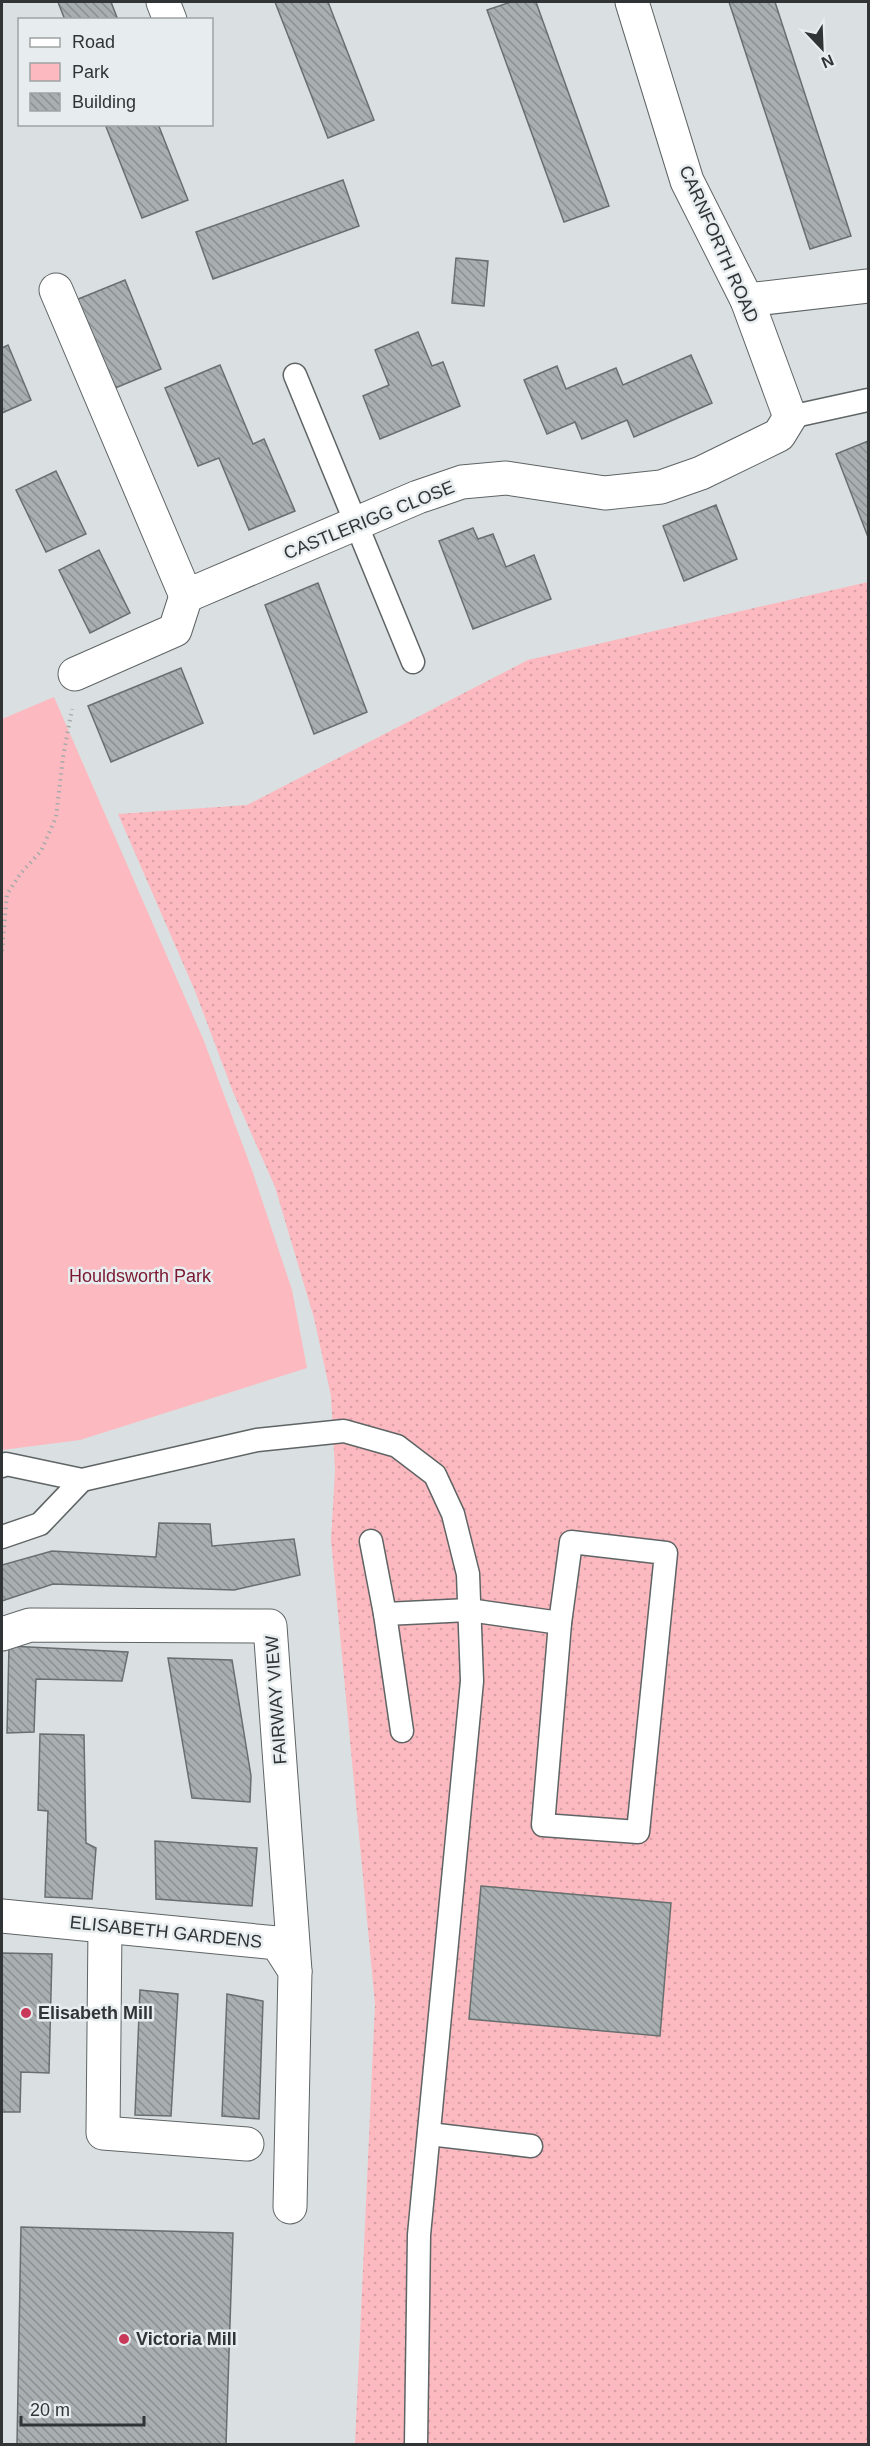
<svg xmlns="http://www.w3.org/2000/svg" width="870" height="2446" font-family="Helvetica,sans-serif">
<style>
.grass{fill:url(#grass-dots)}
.green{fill:#fcbac0}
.building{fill:url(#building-back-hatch);stroke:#696f6f;stroke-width:1.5}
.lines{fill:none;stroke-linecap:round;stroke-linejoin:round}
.lane-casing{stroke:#5f6465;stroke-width:25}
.street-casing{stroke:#5f6465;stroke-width:35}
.path{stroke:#a5aaaa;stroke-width:4;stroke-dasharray:1.5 4.5;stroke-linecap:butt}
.lane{stroke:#fff;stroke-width:22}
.street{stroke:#fff;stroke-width:33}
.poi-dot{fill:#c83858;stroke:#e7edee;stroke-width:2}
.labels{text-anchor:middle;stroke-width:5;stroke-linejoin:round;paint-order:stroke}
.street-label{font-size:18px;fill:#313434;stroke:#e7edee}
.park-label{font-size:18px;fill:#7b1730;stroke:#e7edee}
.poi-label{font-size:18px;font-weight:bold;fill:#313434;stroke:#e7edee;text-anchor:start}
</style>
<defs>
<pattern id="grass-dots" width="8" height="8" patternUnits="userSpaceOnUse" patternTransform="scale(1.5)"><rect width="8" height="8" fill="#fcbac0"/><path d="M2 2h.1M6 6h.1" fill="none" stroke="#d8a0a6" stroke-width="1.8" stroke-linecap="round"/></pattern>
<pattern id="building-back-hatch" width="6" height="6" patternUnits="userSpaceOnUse" patternTransform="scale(1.5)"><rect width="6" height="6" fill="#a9afb0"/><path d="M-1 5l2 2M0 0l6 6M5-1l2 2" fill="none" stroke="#8a8f90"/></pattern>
</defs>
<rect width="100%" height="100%" fill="#dae0e1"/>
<!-- grass -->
<polygon class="grass" points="868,582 868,2444 355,2444 375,2004 331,1540 335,1471 331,1396 314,1318 275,1187 233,1092 195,991 118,814 247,805 528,660"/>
<!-- green -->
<polygon class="green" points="54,697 204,1041 252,1170 292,1290 307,1368 80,1440 2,1450 2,719"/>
<!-- building -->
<g class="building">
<polygon points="58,2 111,2 118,20 65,20"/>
<polygon points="275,2 328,2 374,120 328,138"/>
<polygon points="511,2 536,2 609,206 564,222 487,10"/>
<polygon points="729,2 775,2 851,236 810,249"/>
<polygon points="105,124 158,124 188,200 142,218"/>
<polygon points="343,180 359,226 213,279 196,232"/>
<polygon points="456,258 488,261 484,306 452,303"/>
<polygon points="125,280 161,369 108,391 71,302"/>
<polygon points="418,332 432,366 443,362 460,406 380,439 363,396 389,385 375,350"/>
<polygon points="8,345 31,400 2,413 2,348"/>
<polygon points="691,355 712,403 634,437 627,420 582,439 575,422 547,434 524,380 557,366 566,389 616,368 623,385"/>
<polygon points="220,365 253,444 264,439 295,511 249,530 219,458 198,466 165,388"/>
<polygon points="868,441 868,537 836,454"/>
<polygon points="56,471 86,534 46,552 16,490"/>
<polygon points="716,505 737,559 684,581 663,526"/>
<polygon points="473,528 478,539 493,534 506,567 534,555 551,599 473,629 439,541"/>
<polygon points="99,550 130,613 90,633 59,570"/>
<polygon points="318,583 367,712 314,734 265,605"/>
<polygon points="181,668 203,723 111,762 88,706"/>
<polygon points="159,1523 210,1524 212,1546 294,1539 300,1575 234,1590 53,1584 2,1601 2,1565 52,1551 156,1557"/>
<polygon points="9,1646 128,1652 122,1681 36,1679 34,1732 7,1733"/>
<polygon points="168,1658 232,1660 251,1776 250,1802 192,1798"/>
<polygon points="40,1734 84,1735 86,1843 96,1848 92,1899 45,1897 48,1811 38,1810"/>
<polygon points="155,1841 257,1848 252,1906 156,1899"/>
<polygon points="481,1886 671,1903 660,2036 469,2019"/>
<polygon points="2,1953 52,1954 49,2073 21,2072 20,2112 2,2112"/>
<polygon points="140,1990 178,1994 171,2116 135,2115"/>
<polygon points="227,1994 263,2001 259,2119 222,2116"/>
<polygon points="21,2227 233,2233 226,2444 17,2444"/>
</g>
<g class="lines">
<defs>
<g id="lane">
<polyline points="295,375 413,662"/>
<polyline points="790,417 868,400"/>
<polyline points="2,1466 6,1464 82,1480 257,1440 344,1431 397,1446 435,1475 453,1514 468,1574 472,1681 419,2235 416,2444"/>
<polyline points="2,1537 40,1524 82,1480"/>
<polyline points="371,1541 385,1614"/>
<polygon points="571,1542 666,1553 638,1832 543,1825 560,1623"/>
<polyline points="402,1731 385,1614 469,1610 560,1623"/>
<polyline points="429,2134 531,2146"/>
</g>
<g id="street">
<polyline points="163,2 170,20"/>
<polyline points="56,290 186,596 418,497 462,482 506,478 605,493 661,487 701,473 779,435 790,417 747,300 687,181 632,2"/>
<polyline points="747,300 868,286"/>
<polyline points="75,674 175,630 186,596"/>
<polyline points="2,1634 30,1625 270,1626 295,1971"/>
<polyline points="2,1916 277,1943 295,1971 290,2207"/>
<polyline points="105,1926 103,2133 247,2144"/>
</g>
</defs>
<!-- lane casing -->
<use href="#lane" class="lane-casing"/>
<!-- street casing -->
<use href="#street" class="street-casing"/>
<!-- path -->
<polyline class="path" points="2,951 7,894 21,873 41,851 56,817 63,757 72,709"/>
<!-- lane -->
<use href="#lane" class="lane"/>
<!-- street -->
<use href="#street" class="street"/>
</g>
<!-- markers -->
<g class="poi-dot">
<circle cx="26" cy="2013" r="6"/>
<circle cx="124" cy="2339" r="6"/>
</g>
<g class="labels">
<!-- street labels -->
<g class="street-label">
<text transform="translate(719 244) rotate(66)" y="6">CARNFORTH ROAD</text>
<text transform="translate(369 520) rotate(-22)" y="6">CASTLERIGG CLOSE</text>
<text transform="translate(276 1700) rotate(-94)" y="6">FAIRWAY VIEW</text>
<text transform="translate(166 1932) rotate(6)" y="6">ELISABETH GARDENS</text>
</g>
<!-- park labels -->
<g class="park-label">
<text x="140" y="1282">Houldsworth Park</text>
</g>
<!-- poi labels -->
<g class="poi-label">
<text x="38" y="2019">Elisabeth Mill</text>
<text x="136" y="2345">Victoria Mill</text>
</g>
</g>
<!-- border -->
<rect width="870" height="2446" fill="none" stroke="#313434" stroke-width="6"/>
<!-- legend -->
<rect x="18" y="18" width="195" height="108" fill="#e7edee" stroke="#9ea3a4" stroke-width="1.5"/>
<rect x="30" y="38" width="30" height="9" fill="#ffffff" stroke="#9ea3a4" stroke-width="1.5"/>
<text x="72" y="48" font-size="18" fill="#313434">Road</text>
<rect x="30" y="63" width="30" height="18" fill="#fcbac0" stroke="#9ea3a4" stroke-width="1.5"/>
<text x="72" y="78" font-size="18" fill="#313434">Park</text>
<rect x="30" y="93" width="30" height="18" fill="url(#building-back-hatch)" stroke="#9ea3a4" stroke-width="1.5"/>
<text x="72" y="108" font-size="18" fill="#313434">Building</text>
<!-- north arrow -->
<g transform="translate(822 48) rotate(157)" stroke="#e7edee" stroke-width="4.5" paint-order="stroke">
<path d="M0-4.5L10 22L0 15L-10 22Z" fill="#313434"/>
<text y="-9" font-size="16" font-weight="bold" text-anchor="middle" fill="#313434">N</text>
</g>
<!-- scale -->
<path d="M21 2416v9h123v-9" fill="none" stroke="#313434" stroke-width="3"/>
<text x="30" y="2416" font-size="18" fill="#313434" stroke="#e7edee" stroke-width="4.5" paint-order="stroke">20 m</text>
</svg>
